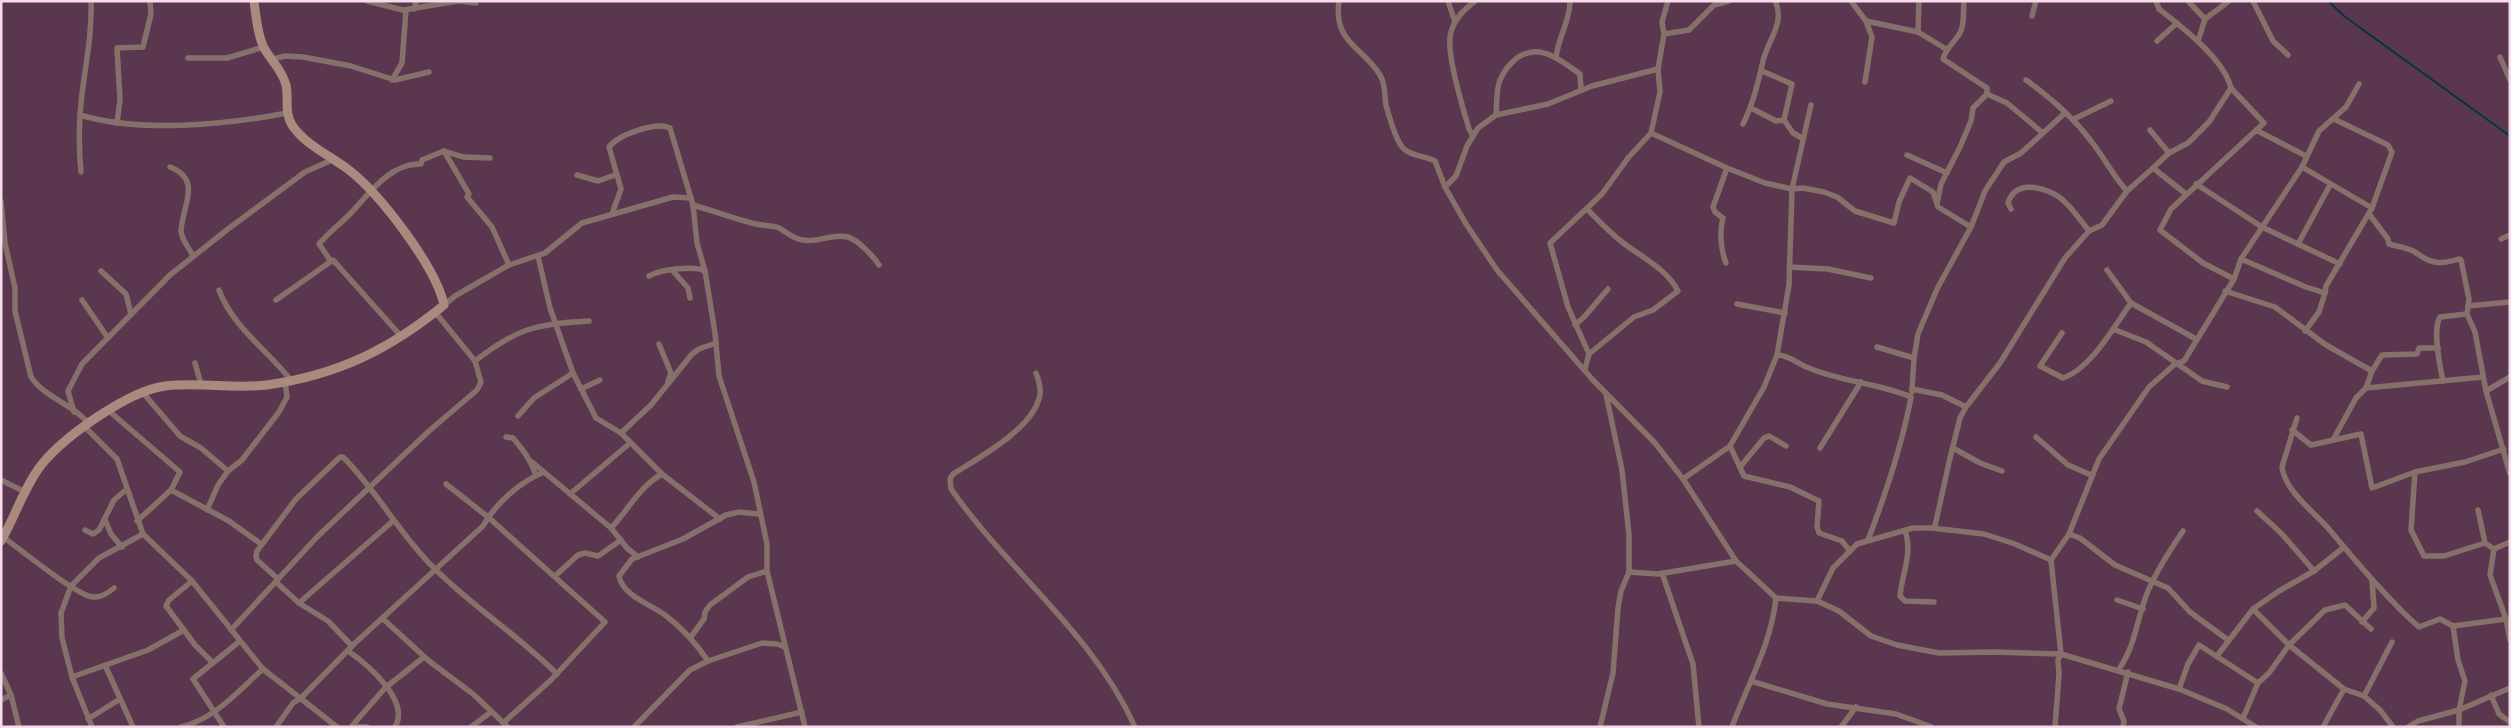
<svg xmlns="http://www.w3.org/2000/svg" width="2511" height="728" font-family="'Asap Condensed',sans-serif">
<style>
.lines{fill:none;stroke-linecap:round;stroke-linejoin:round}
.stream{stroke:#003543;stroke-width:2}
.street{stroke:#86716a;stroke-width:5.5}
.secondary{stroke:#aa8a7e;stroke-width:9}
</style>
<rect width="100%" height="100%" fill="#5b364f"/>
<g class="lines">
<!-- stream -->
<polyline class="stream" points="2328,1 2344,16 2510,136"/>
<!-- street -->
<g class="street">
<polyline points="367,1 403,10 458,1"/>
<polyline points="459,1 476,3"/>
<path d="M1339,1C1333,43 1363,47 1380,75C1386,85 1384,94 1386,105C1389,116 1395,139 1403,148C1410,156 1425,156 1435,161L1445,187"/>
<polyline points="1448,1 1455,22"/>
<path d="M1668,1L1662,22L1664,34L1658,69L1592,86L1548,104L1496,115L1478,128L1467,146L1456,176L1445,187L1466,224L1497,270L1592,379L1655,443L1683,479L1736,561L1776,598C1771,645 1748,683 1732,727"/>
<polyline points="1851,1 1866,21 1918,32"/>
<polyline points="1919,1 1918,32 1946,49"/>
<path d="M1964,1C1963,12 1965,27 1958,36C1952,45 1946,48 1943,59L1987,88V94"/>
<polyline points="2188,1 2205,19"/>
<polyline points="2253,1 2273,41 2288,55"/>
<polyline points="414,9 416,1"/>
<polyline points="2032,16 2036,1"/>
<polyline points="1664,34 1689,30 1714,5 1729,1"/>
<polyline points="2157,41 2177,23"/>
<polyline points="2198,41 2205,19 2229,1"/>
<polyline points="2500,57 2510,80"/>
<polyline points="188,58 227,58 264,47"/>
<path d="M1556,58C1558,37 1570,22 1570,1"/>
<polyline points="273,59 285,56 303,57 351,66 395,80 429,72"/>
<polyline points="1762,71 1792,84 1784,120 1793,133 1802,138"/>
<polyline points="392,80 402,63 406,10"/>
<polyline points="1865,82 1872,37 1866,21"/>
<polyline points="2231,88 2264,123 2171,209 2160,230 2203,263 2234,279"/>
<polyline points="1751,108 1776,121 1784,120"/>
<path d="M80,115C140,133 225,125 287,113"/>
<path d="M1496,115C1497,104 1496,89 1500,80C1504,71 1509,64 1517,58C1540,42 1560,60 1580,74L1581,90"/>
<polyline points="2074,119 2111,101"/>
<polyline points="117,123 120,100 117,48 143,47 151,14 150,1"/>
<path d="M1743,124C1753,104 1758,83 1763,61C1767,42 1786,22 1775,1"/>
<polyline points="2150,130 2169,153"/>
<polyline points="2256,130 2306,156"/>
<polyline points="1651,133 1727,168 1765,183 1792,189 1803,188 1824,192 1837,197 1855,211 1894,223 1899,202 1910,178 1933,192 1938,207 1971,227"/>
<path d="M1473,136L1469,129C1463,108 1445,51 1451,32C1455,18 1464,10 1475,1"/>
<polyline points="444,151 469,194 467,197 492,227 509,265"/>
<polyline points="1907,155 1947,173"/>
<path d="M170,167C203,180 182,206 181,231C181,239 190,249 193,256"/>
<polyline points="2302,167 2372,208"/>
<path d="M2153,168L2169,153L2188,143L2209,122L2231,88C2224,59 2182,27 2159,9L2156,1"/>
<path d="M81,172C78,143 79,115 83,86C87,57 92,31 91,1"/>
<polyline points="577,175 598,181 615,175"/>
<polyline points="2196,184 2262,227 2340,264"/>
<polyline points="2127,191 2153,168 2186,194"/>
<path d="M1,201L5,243L15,288V311L31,377C45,398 73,404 88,423"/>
<polyline points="1937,203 1941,184 1960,147 1971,121 1973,108 1987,94 2007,103 2043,133"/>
<path d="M693,205C714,211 735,219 756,224C763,226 772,225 779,228C787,232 793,239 803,240C818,243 832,233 848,237C858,240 874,257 879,265"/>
<path d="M2011,209L2008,203C2015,181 2038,186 2054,194C2068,201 2080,220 2089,231"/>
<path d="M612,214L621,189L609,147C618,135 656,121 670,128L693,205L697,243L705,271L715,333L719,376L754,482L767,544V571L805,727"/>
<path d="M2369,214L2388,239L2389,244C2396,246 2409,248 2415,252C2431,264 2440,265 2459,259L2461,260L2469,299L2467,314L2475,332L2486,391L2510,474"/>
<polyline points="2501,239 2510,235"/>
<polyline points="2298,244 2330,185"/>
<polyline points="538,256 550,308 573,373 596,418 621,433 662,474 720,519"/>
<polyline points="2241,259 2306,287 2325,293 2326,286 2372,208 2392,152 2388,145 2334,119"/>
<path d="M330,260L319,244C328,233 340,224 350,214C368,195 391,162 421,164L422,160L444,151L463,157L490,158"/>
<path d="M1726,263C1721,250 1719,232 1723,218L1715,212L1713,207L1727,168"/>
<polyline points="1789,267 1828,269 1871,278"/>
<polyline points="2107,270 2131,303 2196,339"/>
<polyline points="101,271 126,294 131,314"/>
<polyline points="673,271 688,288 690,298"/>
<path d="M649,276C658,270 694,265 705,271"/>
<path d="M219,290C232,326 267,350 291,380"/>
<polyline points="2225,291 2275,307 2326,345 2372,371"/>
<polyline points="82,300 108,338"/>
<polyline points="276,300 333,260 400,335"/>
<polyline points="1737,304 1785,313"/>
<polyline points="444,305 455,296 509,265 545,253 582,223 673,197 691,198"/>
<polyline points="2468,306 2510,302"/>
<polyline points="1575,325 1585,316 1608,289"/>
<polyline points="2113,329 2146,342 2202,381 2227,387"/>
<polyline points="2305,331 2319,312 2325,293"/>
<path d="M2062,333L2040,366L2063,378C2091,369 2114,326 2131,303"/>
<polyline points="659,344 671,373 668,381"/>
<polyline points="1877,347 1914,358"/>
<polyline points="1589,354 1568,307 1550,243 1602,194 1628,158 1651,133 1660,92 1658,69"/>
<path d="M1777,355C1789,355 1798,364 1809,368C1842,382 1878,383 1911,397C1902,446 1886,493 1868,540"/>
<path d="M475,361C518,328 535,324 589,321"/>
<polyline points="195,363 201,384"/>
<path d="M1585,369L1589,354L1634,317L1653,310L1678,291C1667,269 1641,257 1622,242C1609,232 1598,220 1587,209"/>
<path d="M1036,373C1039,381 1042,390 1039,399C1030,430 980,457 953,474L950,479L951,489C1009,572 1093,633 1135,727"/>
<path d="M2443,381C2440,366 2432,330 2440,317L2467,314"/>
<polyline points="2366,388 2483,377"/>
<polyline points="581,389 600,380"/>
<polyline points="1912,389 1914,358 1918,334 1937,289 1971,227 1985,191 2004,162 2021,153 2065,113"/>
<polyline points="2486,391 2510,377"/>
<polyline points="1912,392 1912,389 1942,395 1966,407"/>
<polyline points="144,394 180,436 201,448 228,471"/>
<polyline points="109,411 180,472 171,490 137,521"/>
<polyline points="74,412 68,391 82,364 170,275 228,229 305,172 332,160"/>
<polyline points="518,416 534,398 573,373"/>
<path d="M2297,418L2282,467C2285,491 2313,511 2328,528C2354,559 2380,590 2409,618L2419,627L2440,619L2453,626L2506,619"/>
<polyline points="84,426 117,459 143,534 192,581 263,669 337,727"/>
<polyline points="2292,430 2311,445 2361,434 2372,488 2415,472 2465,462 2504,449"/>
<polyline points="621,433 651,405 692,354 699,349 716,343"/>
<path d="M506,437L513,438C523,450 531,460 536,475"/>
<polyline points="2036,437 2068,465 2091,475"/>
<polyline points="2333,440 2356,398 2366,388 2372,371 2382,355 2417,354 2419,348 2438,348"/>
<polyline points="1730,446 1744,476 1790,487 1819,501 1817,527 1819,533 1842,541 1850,551"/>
<polyline points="1820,448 1861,382"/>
<polyline points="1953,448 1980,463 2002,471"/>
<polyline points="532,462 611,528 627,548 638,557"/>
<polyline points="1740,467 1764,438 1769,436 1786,446"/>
<polyline points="2415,472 2411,530 2424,556 2444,556 2485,543 2494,549"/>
<polyline points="1683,479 1730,446 1764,387 1777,355 1789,285 1792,189 1811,105"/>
<polyline points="1,480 25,492"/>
<polyline points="446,484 488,517 605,622 551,680 503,723"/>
<polyline points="171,490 229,521 261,544"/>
<polyline points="570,494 630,443"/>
<polyline points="207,510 218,485 228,471 242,460 279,412 287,397 285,381"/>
<polyline points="2478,510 2485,543"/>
<polyline points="2257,511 2282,534 2314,571"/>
<polyline points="105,520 111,534 122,547"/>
<path d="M611,528C629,509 639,487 662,474"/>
<path d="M1932,528L1935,526L1950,458L1960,418L1966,407L2000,363L2065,258L2089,231L2102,225L2127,191C2113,176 2104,157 2091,141C2073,117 2051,98 2026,80"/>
<polyline points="85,530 93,534 99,530 114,500 127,489"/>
<path d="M1905,531C1913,552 1902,574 1900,596L1905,601L1934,602"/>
<polyline points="2069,534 2080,538 2115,565 2168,588 2190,612 2228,640"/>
<path d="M3,537C20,549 77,596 93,597C101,598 108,593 114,588"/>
<polyline points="2494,549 2490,575 2506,619 2510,640"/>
<polyline points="2494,549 2510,542"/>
<polyline points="1629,572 1658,574 1736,561"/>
<polyline points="1662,573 1693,664 1699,727"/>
<polyline points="555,576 578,555 585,553 598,556 621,540"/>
<path d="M278,579L257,560L256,557L257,551L296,499L340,457H343C378,492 400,535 435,569C473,607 519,636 557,674"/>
<polyline points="192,581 169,600 166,606 195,645 212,662"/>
<polyline points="276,582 299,603 328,621 352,646"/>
<polyline points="1776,598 1817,601 1839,611 1871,636 1897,645 1939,653 1994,652 2061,654 2179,689 2227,709 2256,727"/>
<polyline points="2117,600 2143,609"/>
<polyline points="1817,601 1833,568 1857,544 1913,528 1932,528 1984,534 2015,544 2051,560"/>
<polyline points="299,603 393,521"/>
<polyline points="2253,609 2289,645 2344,689 2364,696 2380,710 2393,727"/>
<polyline points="382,618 429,661 473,694 508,727"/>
<polyline points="2362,622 2374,608 2372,580"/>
<polyline points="2453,626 2458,660 2465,681 2459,710 2459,727"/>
<polyline points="231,630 317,537 429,431 477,390 481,382 475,361 435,312"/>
<polyline points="690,638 704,619 705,612 710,605 748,577 767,571"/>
<path d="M348,651C367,664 411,701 395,727"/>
<polyline points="2217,656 2253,609 2279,591 2314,571 2343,548"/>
<path d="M708,661C696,643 682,628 665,615C650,604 623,596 619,576L632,559L683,539L726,515L739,512L759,514"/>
<polyline points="105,665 133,727"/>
<path d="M2119,669C2136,645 2137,617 2148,591C2157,570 2170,550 2183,531"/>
<polyline points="1,673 11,695 19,727"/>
<polyline points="72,677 148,650 184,630"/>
<polyline points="1751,681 1827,704 1896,714 1932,727"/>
<polyline points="2179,689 2188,664 2199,645 2258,683"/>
<polyline points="2491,695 2499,714 2510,722"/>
<polyline points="2364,696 2392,642"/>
<polyline points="1,700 11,695"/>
<polyline points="2243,718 2258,683 2269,673 2289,645 2325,610 2345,605 2371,629"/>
<polyline points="88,719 120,699"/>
<polyline points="92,727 72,677 62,638 61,613 71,586 99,558 143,534"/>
<path d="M181,727C215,719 238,691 263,669"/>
<polyline points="224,727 193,679 240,641"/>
<path d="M276,727L293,703L302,697L355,643L483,526C495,504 521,481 544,472"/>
<polyline points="351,727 385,688 424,657"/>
<polyline points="355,727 367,727"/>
<polyline points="471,727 491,712"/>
<polyline points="634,727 690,670 708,661 762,643 777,644 785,647"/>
<polyline points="737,727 802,712"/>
<polyline points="1600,727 1613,673 1618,608 1621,591 1629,572 1629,535 1622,470 1606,394"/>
<polyline points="1841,727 1856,707"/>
<polyline points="2055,727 2059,674 2058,660 2061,654 2051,560 2069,534 2099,459 2149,387 2175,364 2184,361 2234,279 2241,259 2302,167 2319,131 2346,107 2359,84"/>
<polyline points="2123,727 2124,721 2119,709 2128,672"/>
<polyline points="2323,727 2344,689"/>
<polyline points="2408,727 2418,721 2459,710 2510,688"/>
</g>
<!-- secondary -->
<path class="secondary" d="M1,541C16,515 24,487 42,464C65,436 128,391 165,386C199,382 234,389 267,385C337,375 389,350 444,305C436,267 380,194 349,170C331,156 305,145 292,125C284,112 289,99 286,85C282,69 270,60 263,46C257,32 256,16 254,1"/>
</g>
<!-- border -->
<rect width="2511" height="728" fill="none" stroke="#f5ddec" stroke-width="5"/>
</svg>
